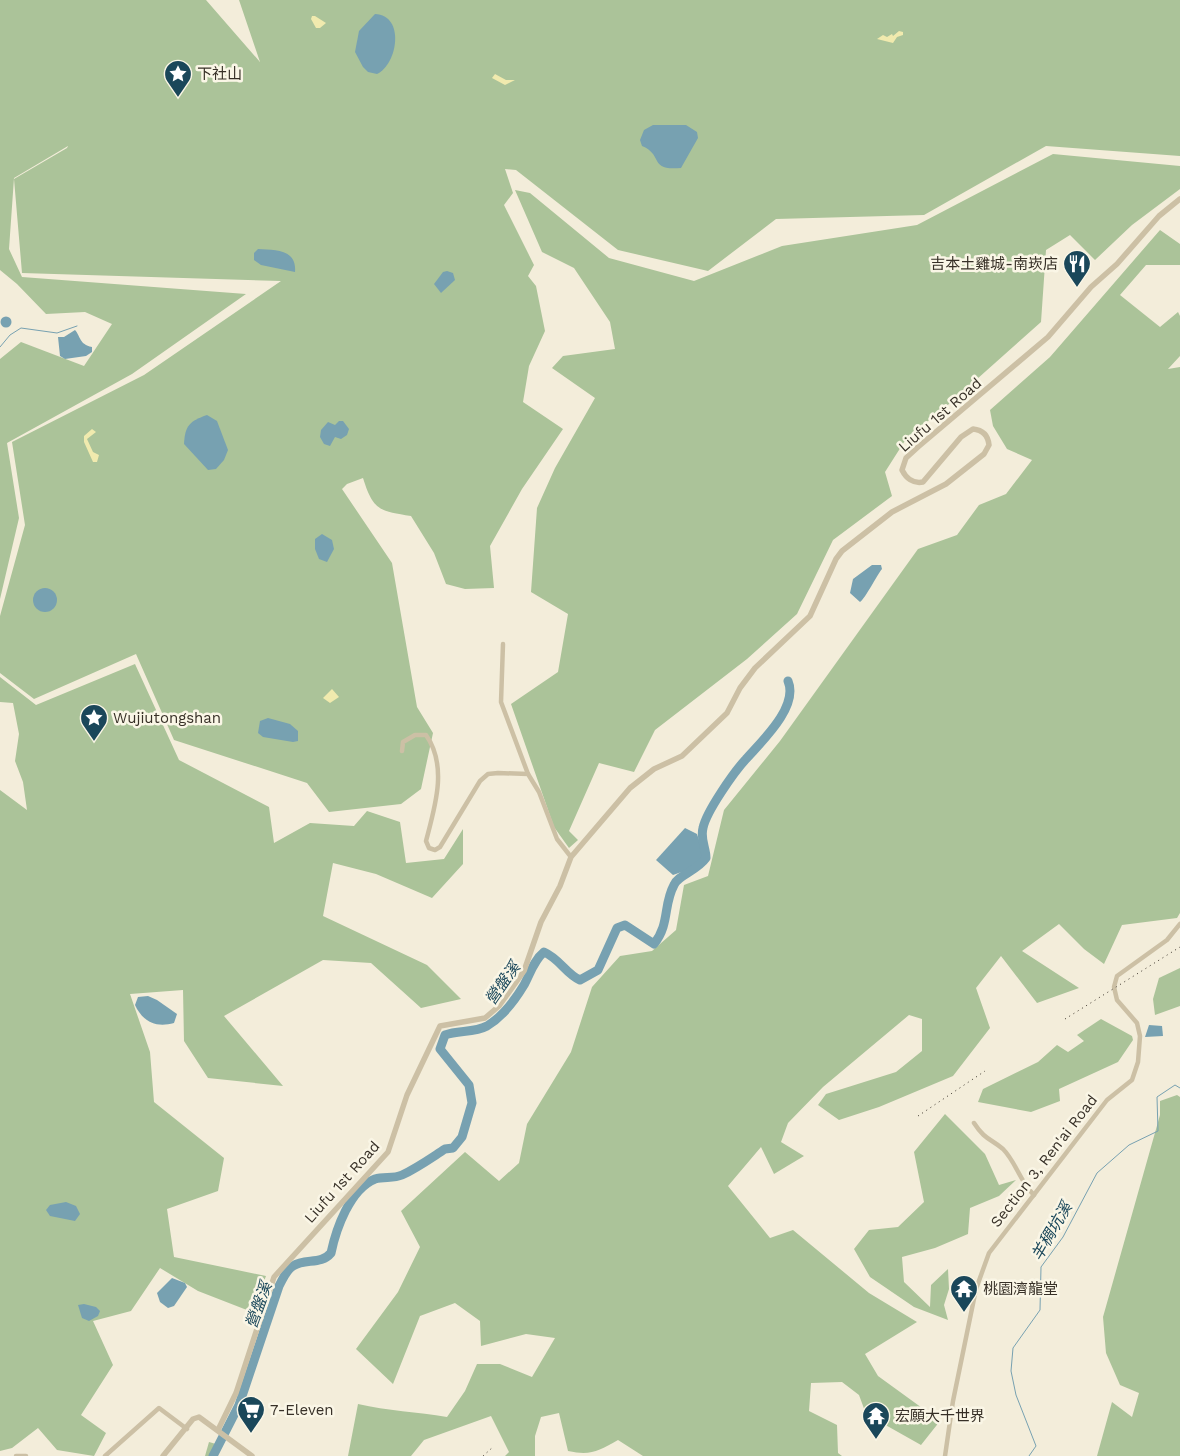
<svg xmlns="http://www.w3.org/2000/svg" width="1180" height="1456" font-family="'Work Sans','Noto Sans TC',sans-serif">
<style>
.green{fill:#abc399}
.sand{fill:#f0eaae}
.water{fill:#77a1b1}
.lines{fill:none;stroke-linecap:round;stroke-linejoin:round}
.stream{stroke:#77a1b1;stroke-width:1}
.river{stroke:#77a1b1;stroke-width:9}
.minor{stroke:#ccc0a5;stroke-width:4.5}
.tertiary{stroke:#ccc0a5;stroke-width:5.5}
.rail{stroke:#373027;stroke-width:1;stroke-dasharray:1 4;stroke-linecap:butt}
.labels{text-anchor:middle;stroke-width:5;stroke-linejoin:round;paint-order:stroke}
.poi-label{font-size:15px;fill:#373027;stroke:#faf6e6;text-anchor:start}
.street-label{font-size:15px;fill:#373027;stroke:#faf6e6}
.water-label{font-size:16px;font-style:italic;fill:#1a475a;stroke:#faf6e6}
</style>
<rect width="100%" height="100%" fill="#f3edda"/>
<!-- green -->
<g class="green">
<path d="M0,0H206L260,62L239,0H1180V156L1046,146L924,215L776,219L708,271L618,250L516,170L505,169L513,193L504,205L534,265L528,276L536,286L545,331L529,366L523,402L563,429L522,489L490,546L494,588L465,589L446,584L434,553L411,516C379,511 373,510 363,478L347,484L342,489L392,563L417,707L433,733L421,789L401,804L329,812L307,783L174,740L136,654L34,699L0,673V616L25,525L12,442L144,375L281,281L22,273L14,179L67,148L68,146L14,178L9,249L22,277L246,294L132,374L7,443L19,518L0,599V359L21,342L84,366L112,324L85,312L46,314L17,284L0,270Z"/>
<polygon points="1053,154 1180,166 1180,189 1132,225 1095,260 1070,235 1046,250 1041,322 949,404 906,439 885,472 892,496 833,540 797,614 747,659 655,730 634,772 599,763 569,831 578,840 569,848 554,827 511,704 558,672 568,614 531,592 537,508 555,468 595,398 552,368 563,356 615,349 610,322 574,268 542,252 515,190 530,193 609,258 694,281 782,246 917,225"/>
<path d="M1160,230L1180,244V265H1146L1120,295L1160,327L1178,312L1180,316V356L1168,369L1180,367V913L1177,918L1122,925L1104,964L1084,949L1059,924L1022,951L1079,988L1037,1003L1001,956L976,988L990,1028L953,1076L879,1107L839,1120L818,1105L826,1094L896,1072L922,1051V1019L909,1015L823,1087L788,1123L781,1142L804,1156L774,1174L761,1147L728,1186L770,1238L793,1230L869,1293L917,1322L865,1354L878,1376L940,1421L921,1445L866,1414L859,1395L842,1382L811,1383L809,1411L837,1425L838,1453L842,1456H643L618,1440C598,1451 591,1456 568,1451L559,1413L541,1417L535,1436V1456H505L509,1452L491,1416L424,1440L411,1456H348L358,1404C387,1411 418,1412 447,1417L465,1391L477,1364H500L532,1377L555,1338L526,1334L481,1346L480,1321L455,1303L420,1316L393,1384L356,1349L398,1292L420,1247L401,1211L465,1152L499,1181L519,1163L527,1124L571,1052L592,987L620,956L652,951L676,930L684,885L708,876L724,810L780,741L918,549L957,535L979,505L1006,494L1032,460L1007,449L993,426L990,410L1050,357Z"/>
<polygon points="135,664 179,760 269,807 274,843 310,823 354,826 367,811 400,822 406,863 444,859 463,829 463,864 432,898 376,874 333,863 323,916 427,965 461,999 421,1008 371,963 323,960 224,1016 283,1086 208,1078 184,1041 183,990 130,994 150,1052 154,1102 224,1158 218,1191 167,1209 174,1257 266,1276 252,1312 198,1291 160,1268 131,1311 93,1321 113,1365 81,1415 106,1433 94,1456 57,1450 38,1428 12,1448 0,1451 0,790 27,810 23,782 15,761 19,734 13,703 0,702 0,677 36,705"/>
<polygon points="1180,968 1180,1006 1155,1015 1153,999 1159,978"/>
<polygon points="1101,1019 1132,1036 1133,1040 1118,1062 1059,1089 1060,1101 1031,1112 978,1102 983,1089 1038,1062 1057,1045 1068,1052 1084,1041 1077,1035"/>
<polygon points="1177,1095 1180,1097 1180,1456 1097,1456 1112,1402 1132,1417 1139,1393 1120,1385 1106,1353 1103,1317 1160,1115 1160,1101"/>
<polygon points="945,1114 985,1154 999,1185 1016,1180 999,1196 970,1208 968,1234 935,1248 902,1257 904,1282 930,1307 931,1285 948,1269 949,1289 944,1305 948,1320 914,1307 870,1277 854,1249 869,1230 898,1227 924,1202 914,1152"/>
<polygon points="209,1442 216,1444 212,1456 205,1456"/>
</g>
<!-- sand -->
<g class="sand">
<polygon points="312,16 315,16 326,23 320,28 316,28 311,19"/>
<polygon points="899,31 903,32 903,35 897,37 893,43 877,39 883,35 887,37 892,34 893,36"/>
<polygon points="495,74 506,80 515,80 505,85 492,78"/>
<polygon points="92,429 96,432 87,439 93,452 99,455 97,462 93,462 84,442 84,436"/>
<polygon points="332,689 339,697 330,703 323,698"/>
</g>
<!-- water -->
<g class="water">
<path d="M375,14C405,15 398,64 377,74L368,72L363,67L355,52L359,31Z"/>
<path d="M653,125H686L697,132L698,138L681,168C648,171 664,155 642,146L640,140L644,130Z"/>
<path d="M258,249C275,250 297,249 295,272L261,265L254,260V253Z"/>
<polygon points="447,271 453,273 455,280 441,293 434,284 443,272"/>
<circle cx="6" cy="322" r="5.5"/>
<path d="M75,330C81,337 79,344 92,347V352L86,356L65,359L60,356L58,337H64Z"/>
<path d="M207,415L217,421L228,450L224,460L216,469L208,470L184,444C185,425 190,421 207,415Z"/>
<polygon points="339,421 343,421 349,429 347,435 341,439 335,437 330,446 324,444 320,437 321,430 328,422 335,425"/>
<polygon points="322,534 332,540 334,549 327,562 319,559 315,549 315,539"/>
<path d="M872,565H881L882,569C877,575 865,599 860,602L850,593L853,579Z"/>
<circle cx="45" cy="600" r="12"/>
<polygon points="268,718 290,724 298,731 298,741 293,742 263,737 258,733 260,721"/>
<polygon points="685,828 697,834 704,855 693,868 673,875 656,860"/>
<path d="M148,996L157,1000L177,1014L174,1023C156,1028 143,1022 135,1005L138,997Z"/>
<polygon points="1149,1025 1162,1026 1163,1036 1145,1037"/>
<polygon points="66,1202 76,1206 80,1214 75,1221 50,1216 46,1210 50,1205"/>
<polygon points="172,1278 185,1283 187,1287 174,1306 168,1308 160,1302 157,1293"/>
<polygon points="84,1304 96,1307 100,1311 98,1316 89,1321 82,1318 78,1305"/>
</g>
<g class="lines">
<!-- stream -->
<g class="stream">
<polyline points="0,347 10,335 21,328 57,333 77,326"/>
<polyline points="1029,1456 1036,1446 1016,1395 1011,1371 1013,1348 1040,1310 1041,1267 1063,1237 1097,1173 1129,1145 1158,1131 1157,1097 1175,1085 1180,1088"/>
</g>
<!-- river -->
<path class="river" d="M213,1456L239,1405L279,1286C283,1279 286,1270 293,1266C305,1258 321,1265 331,1253C336,1229 350,1189 375,1179C384,1176 393,1179 402,1175C417,1168 431,1158 445,1149L453,1148L462,1137L472,1103L469,1085L440,1049L445,1035C458,1030 474,1033 487,1026C502,1017 515,1000 524,985C530,974 534,960 544,952C560,959 566,974 580,980L598,970L617,928L625,925L654,944C670,924 663,905 674,885C678,875 697,871 706,858C706,848 700,839 703,828C706,812 734,772 746,759C761,742 799,707 788,681"/>
<!-- minor -->
<g class="minor">
<polyline points="503,644 501,702 528,774"/>
<path d="M402,751L403,742L415,735H426C448,766 435,807 426,841L429,848L435,850L440,847L480,781L488,774L498,773L528,774L539,792L557,839L571,857"/>
<path d="M974,1123C985,1140 990,1138 1003,1149C1016,1162 1020,1182 1034,1195"/>
<polyline points="16,1456 26,1456"/>
<polyline points="105,1456 159,1408 187,1429"/>
<polyline points="945,1456 953,1401 976,1289 989,1253 1107,1100 1132,1080 1138,1062 1140,1036 1137,1023 1117,1000 1114,987 1117,976 1167,940 1180,924"/>
</g>
<!-- tertiary -->
<g class="tertiary">
<path d="M218,1430L236,1393L274,1277L388,1152L407,1095L440,1026L485,1018L499,1006L524,971L541,922L560,886L571,857L630,788L654,769L682,756L727,713L740,688L755,668L810,616L836,559L842,551L892,512L946,484L984,454L989,445C988,435 983,430 973,429L961,437L923,482C913,484 906,478 902,470L906,458L918,447L1048,337L1091,287L1117,264L1159,216L1180,199"/>
<polyline points="163,1456 193,1419 199,1417 252,1456"/>
</g>
<!-- rail -->
<g class="rail">
<polyline points="1065,1019 1180,947"/>
<polyline points="918,1116 985,1071"/>
<polyline points="483,1456 493,1447"/>
</g>
</g>
<!-- icons -->
<defs>
<symbol id="sight-pin" viewBox="-11 -11 22 30"><path d="M0 17L-7.5 6A9.5 9.5 0 1 1 7.5 6Z" fill="#1a475a" stroke="#faf6e6"/><path d="M0-6L1.8-2.2L6-1.7L2.9 1.2L3.7 5.4L0 3.3L-3.7 5.4L-2.9 1.2L-6-1.7L-1.8-2.2Z" fill="#fff"/></symbol>
<symbol id="restaurant-pin" viewBox="-11 -11 22 30"><path d="M0 17L-7.5 6A9.5 9.5 0 1 1 7.5 6Z" fill="#1a475a" stroke="#faf6e6"/><path d="M-5-6h1v4h1v-4h1v4h1v-4h1v5L-1.5 .5V6h-2V.5L-5-1ZM5-6V6H3V1.5H1.5Q1.5-4 5-6Z" fill="#fff"/></symbol>
<symbol id="temple-pin" viewBox="-11 -11 22 30"><path d="M0 17L-7.5 6A9.5 9.5 0 1 1 7.5 6Z" fill="#1a475a" stroke="#faf6e6"/><path d="M0-6L5-2H3V0L6.5 2.5H4V6H1.5V3h-3V6H-4V2.5H-6.5L-3 0V-2H-5Z" fill="#fff"/></symbol>
<symbol id="supermarket-pin" viewBox="-11 -11 22 30"><path d="M0 17L-7.5 6A9.5 9.5 0 1 1 7.5 6Z" fill="#1a475a" stroke="#faf6e6"/><path d="M-6-5.5h2.5l.6 2H6L4.5 2H-2.5L-4.4-4H-6ZM-1.5 3.2a1.3 1.3 0 1 0 .1 0ZM3 3.2a1.3 1.3 0 1 0 .1 0Z" fill="#fff"/></symbol>
</defs>
<g fill-rule="evenodd">
<use href="#sight-pin" x="162" y="58" width="32" height="43"/>
<use href="#restaurant-pin" x="1061" y="248" width="32" height="43"/>
<use href="#sight-pin" x="78" y="702" width="32" height="43"/>
<use href="#temple-pin" x="948" y="1273" width="32" height="43"/>
<use href="#supermarket-pin" x="235" y="1394" width="32" height="43"/>
<use href="#temple-pin" x="860" y="1400" width="32" height="43"/>
</g>
<g class="labels">
<!-- poi labels -->
<g class="poi-label">
<text x="197" y="79">下社山</text>
<text x="1058" y="269" text-anchor="end">吉本土雞城-南崁店</text>
<text x="113" y="723">Wujiutongshan</text>
<text x="983" y="1294">桃園濟龍堂</text>
<text x="270" y="1415">7-Eleven</text>
<text x="895" y="1421">宏願大千世界</text>
</g>
<!-- street labels -->
<g class="street-label">
<text transform="translate(940 415) rotate(-41)" y="5">Liufu 1st Road</text>
<text transform="translate(1044 1161) rotate(-52)" y="5">Section 3, Ren'ai Road</text>
<text transform="translate(342 1182) rotate(-48)" y="5">Liufu 1st Road</text>
</g>
<!-- water labels -->
<g class="water-label">
<text transform="translate(502 983) rotate(-55)" y="6">營盤溪</text>
<text transform="translate(1051 1231) rotate(-60)" y="6">羊稠坑溪</text>
<text transform="translate(258 1305) rotate(-70)" y="6">營盤溪</text>
</g>
</g>
</svg>
